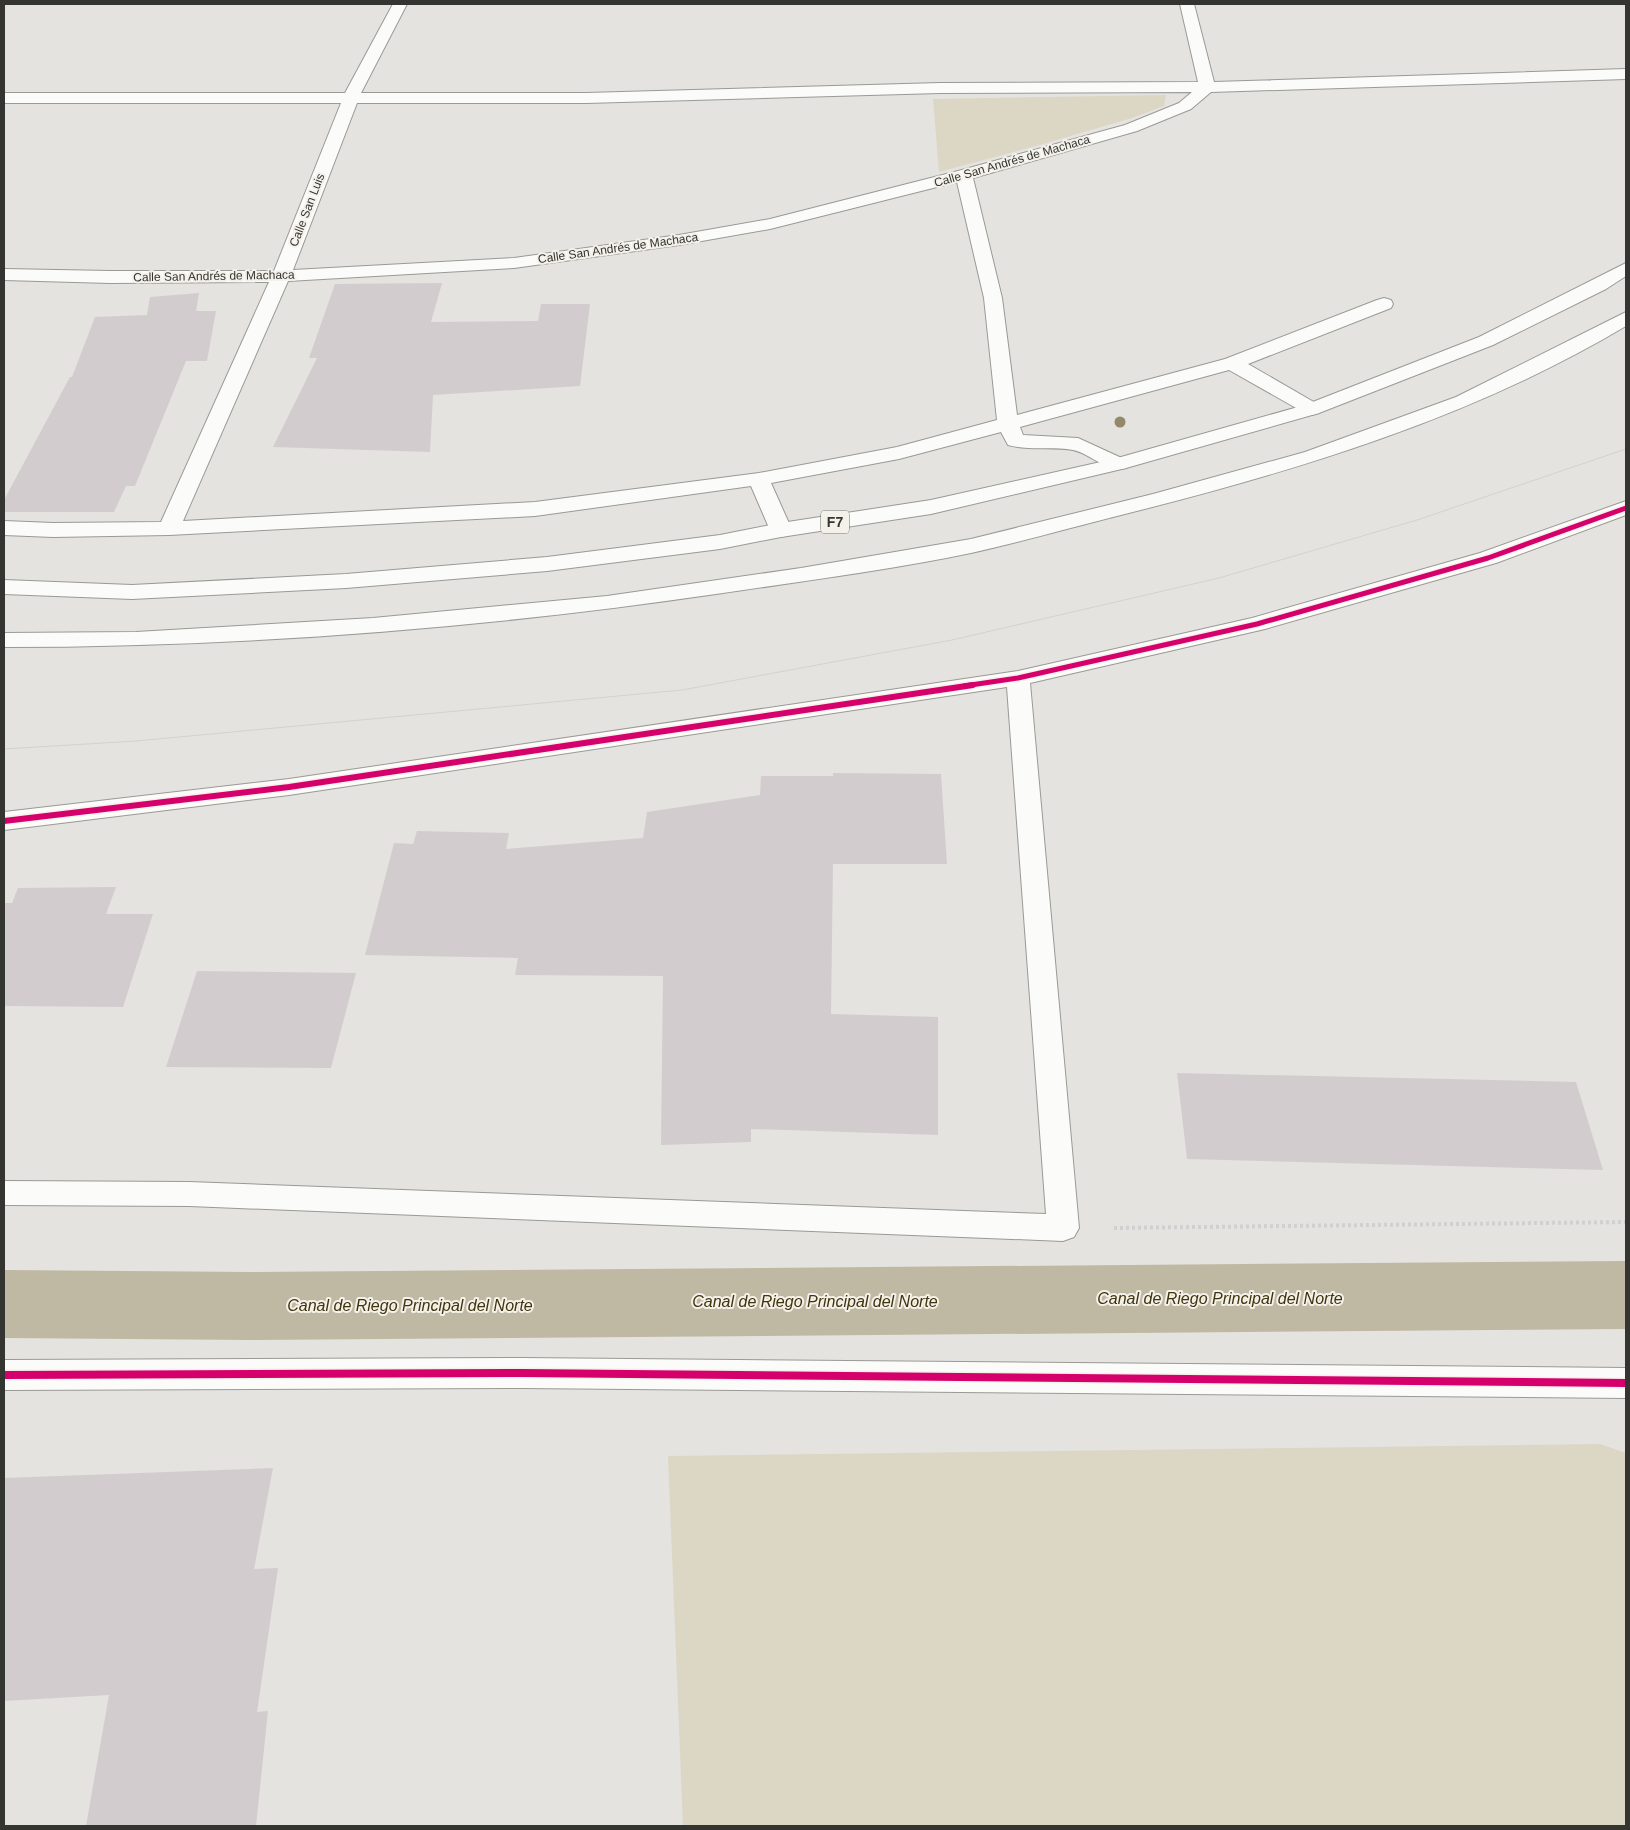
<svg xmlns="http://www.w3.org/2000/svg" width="1630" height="1830" font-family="Helvetica,sans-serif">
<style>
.green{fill:#dcd6c4}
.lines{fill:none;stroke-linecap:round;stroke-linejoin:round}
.canal{fill:#bfb8a2;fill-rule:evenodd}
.building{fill:#d2cccf}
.minor-casing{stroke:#999996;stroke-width:2}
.highway-casing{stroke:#999996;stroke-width:2}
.path{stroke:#d0d0d0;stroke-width:4;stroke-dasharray:3 3;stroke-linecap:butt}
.minor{fill:#fbfbfa;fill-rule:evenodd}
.highway{fill:#fbfbfa;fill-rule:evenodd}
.tram{stroke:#d2d2d1;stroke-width:1}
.cycleway-far2-casing{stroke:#f3f1ea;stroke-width:8}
.cycleway-far1-casing{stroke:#f3f1ea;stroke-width:9}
.cycleway-casing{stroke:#f3f1ea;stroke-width:11}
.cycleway-far2{stroke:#d6006c;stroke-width:5}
.cycleway-far1{stroke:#d6006c;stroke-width:6}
.cycleway{stroke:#d6006c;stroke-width:8}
.tree{fill:#928968}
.labels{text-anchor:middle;stroke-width:4;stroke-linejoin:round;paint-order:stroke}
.far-street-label{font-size:12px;fill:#343431;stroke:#f3f1ea}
.shield{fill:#f3f1ea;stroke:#6d6d68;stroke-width:1}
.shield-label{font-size:14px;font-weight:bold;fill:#343431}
.water-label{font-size:16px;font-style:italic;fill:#40340c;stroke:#f3f1ea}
</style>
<rect width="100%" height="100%" fill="#e4e3df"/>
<!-- green -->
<g class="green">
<polygon points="1166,95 1164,106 1132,118 1036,146 939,172 933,99"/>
<polygon points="1600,1444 1626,1453 1626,1826 683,1826 668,1456"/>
</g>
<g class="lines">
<!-- canal -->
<polygon class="canal" points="1626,1261 1626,1329 251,1340 4,1338 4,1270 251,1272"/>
</g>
<!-- building -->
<g class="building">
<polygon points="442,283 431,322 538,321 541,304 590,304 580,386 433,395 430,452 273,447 317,358 309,358 335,284"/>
<polygon points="199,293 196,311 216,311 207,361 186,361 135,486 126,486 114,512 4,512 4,500 70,377 72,377 95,317 147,315 150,297"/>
<polygon points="833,773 941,774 947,864 833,864 831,1014 938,1017 938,1135 751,1129 751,1142 661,1145 663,976 515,975 518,958 365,955 394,843 413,844 417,831 509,833 506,849 643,838 647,812 760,795 761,776 833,776"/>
<polygon points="116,887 106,914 153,914 123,1007 4,1006 4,903 12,903 18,888"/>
<polygon points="197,971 356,973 331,1068 166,1067"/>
<polygon points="1177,1073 1576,1082 1603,1170 1187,1159"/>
<polygon points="273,1468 254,1569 278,1568 257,1712 268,1711 256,1826 86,1826 109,1695 4,1701 4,1478"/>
</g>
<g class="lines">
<defs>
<g id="minor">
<path d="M393,4H407L361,93H586L940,83L1198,82L1180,4H1194L1214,82L1626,69V79L1211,92L1191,109L1137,131L973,178L1002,298L1017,415L1225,359L1377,300L1384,298L1391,300L1393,304L1391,308L1248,364L1319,405L1322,409L1319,413L1312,415L1305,413L1229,370L1020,427L1023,435L1078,438L1126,460L1130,464L1126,468C1106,473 1092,454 1073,450C1052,446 1029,451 1008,445L1001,432L899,459L771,483L792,530L789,535L781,537L773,535L770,530L751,486L535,516L169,535L53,537L4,535V521L53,523L161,522L269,282L110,283L4,280V269L110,271H274L341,103H4V93H345ZM1192,92L1179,103L1125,125L958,171L770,219L679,235L514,258L293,270L357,103H586L940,93ZM957,182L984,298L997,420L897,447L759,473L535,502L183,521L288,281L514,268L679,245L770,229Z"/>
<polygon points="1626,501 1626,515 1496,563 1265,629 1030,683 1079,1228 1074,1237 1063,1241 189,1206 4,1205 4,1181 189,1182 1046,1214 1007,687 289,795 4,830 4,812 289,779 1018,671 1252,618 1480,553"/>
<polygon points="522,1358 1626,1368 1626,1398 522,1388 4,1390 4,1360"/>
</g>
<g id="highway">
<polygon points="1626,263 1626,276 1606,289 1493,345 1319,413 1126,468 931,514 781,537 720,549 547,571 346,588 132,599 4,594 4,580 132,585 346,574 547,557 720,535 781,523 931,500 1114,459 1305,405 1479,337"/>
<path d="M1626,312V326C1470,419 1293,472 1117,516C1069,528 1020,542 971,553C889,570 805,581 723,593C485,628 244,647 4,647V633L136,632L373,618L607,596L801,568L971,539L1153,494L1305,452L1456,397Z"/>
</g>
</defs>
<!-- minor casing -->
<use href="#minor" class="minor-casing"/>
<!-- highway casing -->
<use href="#highway" class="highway-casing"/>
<!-- path -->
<polyline class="path" points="1114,1228 1626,1222"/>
<!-- minor -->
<use href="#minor" class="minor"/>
<!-- highway -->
<use href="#highway" class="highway"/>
<!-- tram -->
<polyline class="tram" points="4,749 136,741 682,690 952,640 1219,578 1417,520 1626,449"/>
<defs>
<polyline id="cycleway-far2" points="964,686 1018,678 1257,624 1488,558 1626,508"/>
<polyline id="cycleway-far1" points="4,821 289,787 973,685"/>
<polyline id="cycleway" points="4,1375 522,1373 1626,1383"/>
</defs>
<!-- cycleway-far2 casing -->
<use href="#cycleway-far2" class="cycleway-far2-casing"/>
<!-- cycleway-far1 casing -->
<use href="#cycleway-far1" class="cycleway-far1-casing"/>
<!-- cycleway casing -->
<use href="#cycleway" class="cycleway-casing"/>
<!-- cycleway-far2 -->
<use href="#cycleway-far2" class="cycleway-far2"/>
<!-- cycleway-far1 -->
<use href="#cycleway-far1" class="cycleway-far1"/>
<!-- cycleway -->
<use href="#cycleway" class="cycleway"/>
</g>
<!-- trees -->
<circle class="tree" cx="1120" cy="422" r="5.5"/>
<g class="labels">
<!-- far-street labels -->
<g class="far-street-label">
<text transform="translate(1012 161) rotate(-16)" y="4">Calle San Andrés de Machaca</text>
<text transform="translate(307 210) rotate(-69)" y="4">Calle San Luis</text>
<text transform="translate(618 248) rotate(-8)" y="4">Calle San Andrés de Machaca</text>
<text transform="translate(214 276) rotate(-1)" y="4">Calle San Andrés de Machaca</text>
</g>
<!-- shield labels -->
<rect class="shield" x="821" y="510.5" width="28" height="23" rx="4"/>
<g class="shield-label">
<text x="835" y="527">F7</text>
</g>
<!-- water labels -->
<g class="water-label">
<text x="1220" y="1304">Canal de Riego Principal del Norte</text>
<text x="815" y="1307">Canal de Riego Principal del Norte</text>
<text x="410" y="1311">Canal de Riego Principal del Norte</text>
</g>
</g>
<!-- border -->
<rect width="1630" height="1830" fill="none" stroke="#343431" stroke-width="10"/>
</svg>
